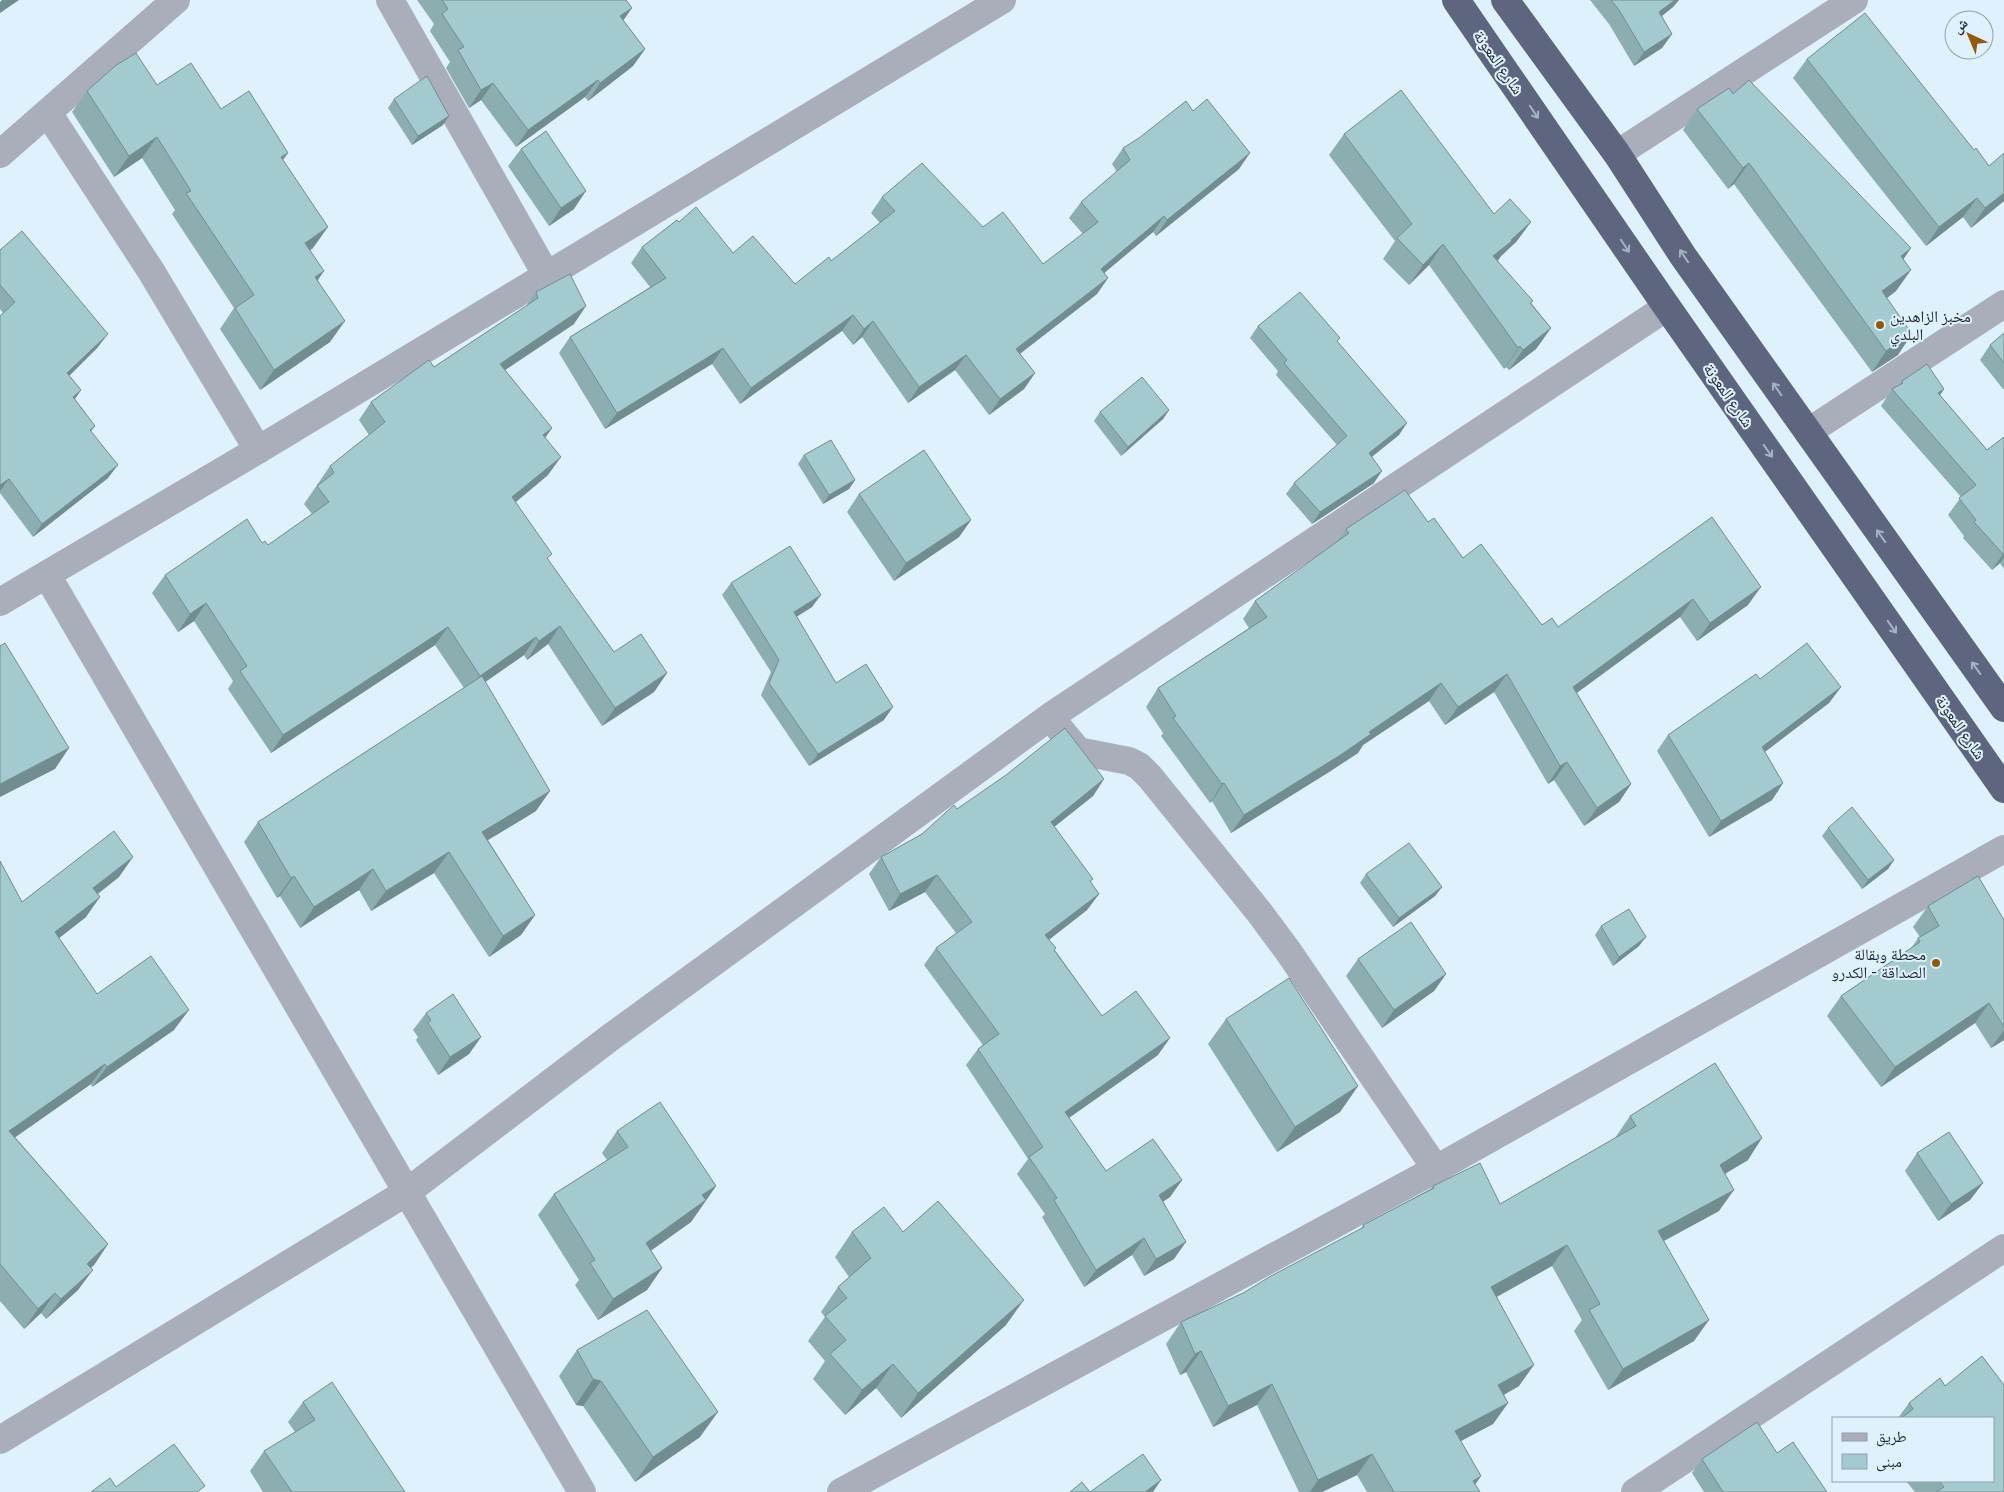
<svg xmlns="http://www.w3.org/2000/svg" width="2004" height="1492" font-family="'IBM Plex Serif','Noto Naskh Arabic',serif">
<style>
.lines{fill:none;stroke-linecap:round;stroke-linejoin:round}
.street{stroke:#aaaebb;stroke-width:28}
.highway{stroke:#5e667f;stroke-width:28}
.wall{fill:#8caeb1}
.shaded-wall{fill:#728d90}
.building{fill:#a3cace;stroke:#728d90}
.oneway{stroke:#a5b2c4}
.poi-dot{fill:#905a0f;stroke:#dff1fd;stroke-width:2}
.labels{text-anchor:middle;stroke-width:4;stroke-linejoin:round;paint-order:stroke}
.street-label{font-size:16px;fill:#1c272f;stroke:#dff1fd}
.poi-label{font-size:16px;fill:#1c272f;stroke:#dff1fd;text-anchor:start}
</style>
<rect width="100%" height="100%" fill="#dff1fd"/>
<g class="lines">
<!-- street -->
<g class="street">
<polyline points="390,0 547,276"/>
<polyline points="48,113 151,271 258,450"/>
<polyline points="0,154 176,0"/>
<polyline points="1617,154 1854,0"/>
<polyline points="1808,432 2004,304"/>
<polyline points="47,575 582,1492"/>
<polyline points="0,602 258,450 1002,0"/>
<polyline points="1059,728 1078,751 1129,761 1139,766 1150,777 1259,912 1288,951 1436,1169"/>
<polyline points="0,1440 407,1192 611,1037 1051,716 1667,307"/>
<polyline points="841,1492 1436,1169 2004,849"/>
<polyline points="1635,1492 2004,1248"/>
</g>
<!-- highway -->
<g class="highway">
<polyline points="1456,0 1667,307 2004,789"/>
<polyline points="1505,0 1617,154 1683,256 2004,708"/>
</g>
</g>
<!-- wall -->
<g class="wall">
<polygon points="417,0 626,0 632,8 623,20 645,49 633,66 588,101 585,97 516,147 481,100 469,108 446,68 450,62 430,31 434,24"/>
<polygon points="1590,0 1679,0 1673,7 1662,16 1672,34 1662,48 1634,66 1609,24"/>
<polygon points="1807,59 1974,150 1989,166 2004,201 1971,228 1963,217 1926,246 1793,78"/>
<polygon points="157,85 221,109 283,160 313,248 310,250 318,280 330,342 260,390 220,329 234,308 172,214 175,210 142,158 114,177 72,112 87,91"/>
<polygon points="1733,94 1903,260 1896,291 1887,298 1898,355 1872,372 1734,184 1728,189 1683,130 1697,109"/>
<polygon points="394,99 443,125 412,145 388,108"/>
<polygon points="1344,134 1494,214 1531,222 1516,242 1501,256 1498,261 1551,328 1536,349 1509,370 1506,367 1504,369 1429,265 1409,285 1383,259 1395,241 1329,155"/>
<polygon points="1123,148 1239,169 1156,236 1153,232 1104,273 1108,278 1097,294 1020,354 1035,373 1024,389 989,415 955,370 908,403 862,337 853,345 842,331 740,404 712,364 605,429 559,353 570,337 650,287 631,263 642,247 679,222 733,253 795,284 831,261 880,223 871,213 882,197 983,227 1043,264 1083,234 1069,218 1081,202 1117,172 1112,164"/>
<polygon points="521,149 574,209 549,226 508,166"/>
<polygon points="0,250 98,347 69,376 81,390 75,399 95,426 91,432 108,478 33,537 0,493 0,316 3,313 0,309"/>
<polygon points="536,292 574,324 505,370 552,428 545,438 548,475 516,502 548,560 614,652 667,673 654,692 602,726 548,644 527,660 524,655 485,682 536,811 488,840 535,915 521,935 489,957 434,873 371,911 359,890 300,928 280,896 277,898 244,842 258,822 464,688 435,645 271,753 228,689 233,681 194,621 178,632 152,593 165,575 262,543 268,545 312,514 304,504 330,466 369,435 359,420 371,402 434,367 526,306"/>
<polygon points="1258,326 1340,338 1337,342 1399,435 1372,457 1374,483 1312,524 1286,494 1294,483 1337,445 1276,375 1278,371 1250,338"/>
<polygon points="2004,333 2004,389 2003,389 1980,360 1990,345"/>
<polygon points="1902,381 1944,389 1940,395 1987,450 2004,437 2004,569 2000,563 1992,570 1963,538 1964,536 1948,515 1961,497 1881,406 1892,389 1898,386"/>
<polygon points="1169,410 1163,419 1121,456 1094,421 1100,412"/>
<polygon points="804,455 855,480 849,489 823,504 798,464"/>
<polygon points="859,494 971,520 959,537 894,581 847,512"/>
<polygon points="1712,517 1748,605 1697,641 1680,617 1577,693 1631,784 1619,802 1584,826 1554,780 1548,784 1494,692 1445,725 1429,701 1363,745 1358,753 1329,772 1231,833 1212,801 1210,803 1161,736 1163,733 1146,707 1158,688 1249,628 1243,619 1255,601 1337,542 1346,529 1428,522 1463,558 1542,625 1558,627"/>
<polygon points="731,583 812,607 796,617 836,683 884,720 809,766 761,695 771,672 722,595"/>
<polygon points="1760,679 1841,687 1829,703 1765,752 1783,783 1772,800 1709,837 1657,751 1668,735"/>
<polygon points="1104,779 1093,796 1054,827 1093,879 1090,882 1099,894 1087,910 1049,940 1055,950 1102,1016 1158,1055 1069,1118 1106,1171 1182,1180 1170,1197 1163,1201 1174,1259 1144,1276 1132,1255 1084,1287 1042,1217 1045,1214 1017,1174 1028,1159 966,1065 978,1049 983,1045 924,965 936,948 956,933 925,892 889,911 869,874 881,857 922,834 957,809"/>
<polygon points="1828,828 1894,860 1888,869 1862,889 1822,836"/>
<polygon points="0,861 22,902 119,877 98,894 86,917 59,938 97,994 174,1030 92,1087 91,1084 15,1137 108,1244 94,1265 91,1268 78,1290 46,1319 41,1313 24,1329 0,1301"/>
<polygon points="1366,874 1442,887 1435,896 1393,927 1360,883"/>
<polygon points="1928,906 2004,920 2004,1040 1991,1048 1975,1023 1881,1087 1827,1016 1841,996 1912,947 1918,938 1920,937 1913,927"/>
<polygon points="1601,926 1639,946 1613,966 1595,935"/>
<polygon points="1358,959 1446,974 1434,991 1382,1028 1346,976"/>
<polygon points="426,1013 481,1037 469,1054 438,1075 416,1040 418,1037 413,1030"/>
<polygon points="1226,1019 1358,1086 1340,1112 1277,1152 1208,1044"/>
<polygon points="1630,1116 1748,1160 1725,1173 1719,1211 1664,1241 1694,1341 1608,1390 1574,1331 1582,1320 1552,1266 1497,1297 1519,1386 1504,1395 1508,1403 1493,1424 1461,1441 1481,1476 1475,1484 1480,1492 1367,1492 1357,1475 1322,1492 1299,1492 1257,1405 1213,1427 1186,1372 1180,1375 1166,1344 1181,1322 1243,1293 1361,1229 1363,1225 1430,1189 1433,1186 1500,1204 1615,1138"/>
<polygon points="617,1131 716,1186 691,1222 651,1250 662,1268 647,1290 598,1320 575,1285 579,1280 538,1215 554,1194 607,1160 602,1153"/>
<polygon points="1917,1153 1983,1183 1970,1200 1938,1221 1905,1171"/>
<polygon points="852,1232 903,1232 1006,1325 901,1418 876,1388 845,1415 813,1379 825,1361 808,1341 825,1317 821,1312 838,1287 849,1277 835,1257"/>
<polygon points="577,1350 700,1437 635,1482 583,1406 576,1405 559,1376"/>
<polygon points="1982,1356 2004,1385 2004,1492 1915,1492 1906,1481 1993,1481 1993,1418 1898,1418 1909,1403 1940,1378 1945,1386"/>
<polygon points="303,1402 405,1492 263,1492 250,1471 264,1451 295,1432 288,1422"/>
<polygon points="1777,1453 1827,1492 1704,1492 1692,1473 1702,1459"/>
</g>
<!-- shaded-wall -->
<g class="shaded-wall">
<polygon points="2,0 19,0 0,13 0,2"/>
<polygon points="1675,0 1679,0 1673,7 1649,26 1659,12"/>
<polygon points="632,8 620,25 620,16"/>
<polygon points="1672,34 1662,48 1634,66 1644,52"/>
<polygon points="645,49 633,66 588,101 600,83"/>
<polygon points="598,80 585,97 516,147 528,130"/>
<polygon points="493,83 481,100 469,108 481,90"/>
<polygon points="449,116 443,125 412,145 418,136"/>
<polygon points="157,137 142,158 114,177 129,156"/>
<polygon points="288,153 273,174 281,157"/>
<polygon points="1250,153 1239,169 1156,236 1167,220"/>
<polygon points="1749,163 1734,184 1728,189 1743,168"/>
<polygon points="586,191 574,209 549,226 561,208"/>
<polygon points="2004,193 2004,201 1971,228 1985,208"/>
<polygon points="1977,198 1963,217 1926,246 1939,227"/>
<polygon points="1164,216 1153,232 1090,285 1101,269"/>
<polygon points="1531,222 1516,242 1501,256 1497,261 1493,256"/>
<polygon points="328,227 313,248 290,264 305,243"/>
<polygon points="1443,244 1429,265 1409,285 1423,265"/>
<polygon points="1911,248 1897,269 1901,256"/>
<polygon points="1911,270 1896,291 1868,312 1882,291"/>
<polygon points="324,271 310,292 315,277"/>
<polygon points="1108,278 1097,294 1005,365 1016,349"/>
<polygon points="586,306 574,324 487,382 500,364"/>
<polygon points="853,315 842,331 740,404 751,388"/>
<polygon points="345,321 330,342 260,390 274,370"/>
<polygon points="873,321 862,337 853,345 864,329"/>
<polygon points="1551,328 1536,349 1509,370 1523,350"/>
<polygon points="108,334 98,347 58,387 67,373"/>
<polygon points="1912,334 1898,355 1872,372 1886,351"/>
<polygon points="1520,346 1506,367 1504,369 1518,348"/>
<polygon points="723,348 712,364 605,429 617,413"/>
<polygon points="966,355 955,370 908,403 919,387"/>
<polygon points="1035,373 1024,389 989,415 1000,399"/>
<polygon points="1944,389 1933,405 1938,393"/>
<polygon points="81,390 72,403 73,397"/>
<polygon points="1169,410 1163,419 1121,456 1128,447"/>
<polygon points="1407,423 1399,435 1361,465 1369,453"/>
<polygon points="552,428 539,446 543,435"/>
<polygon points="561,457 548,475 500,515 512,497"/>
<polygon points="118,465 108,478 33,537 42,524"/>
<polygon points="1382,471 1374,483 1312,524 1320,512"/>
<polygon points="9,479 0,491 0,485"/>
<polygon points="855,480 849,489 823,504 829,495"/>
<polygon points="971,520 959,537 894,581 906,563"/>
<polygon points="2004,553 2004,557 2000,563 1992,570"/>
<polygon points="1761,587 1748,605 1697,641 1710,623"/>
<polygon points="821,595 812,607 785,624 794,612"/>
<polygon points="1693,599 1680,617 1560,705 1573,687"/>
<polygon points="206,603 194,621 178,632 190,614"/>
<polygon points="560,626 548,644 527,660 539,641"/>
<polygon points="448,627 435,645 271,753 283,735"/>
<polygon points="536,637 524,655 468,694 480,676"/>
<polygon points="667,673 654,692 602,726 615,708"/>
<polygon points="1507,674 1494,692 1445,725 1458,707"/>
<polygon points="1441,683 1429,701 1363,745 1358,753 1329,772 1231,833 1244,815"/>
<polygon points="1841,687 1829,703 1750,763 1762,747"/>
<polygon points="893,707 884,720 809,766 818,754"/>
<polygon points="69,748 55,769 0,797 0,784"/>
<polygon points="1567,762 1554,780 1548,784 1560,766"/>
<polygon points="1104,779 1093,796 1039,839 1051,822"/>
<polygon points="1224,783 1212,801 1210,803 1222,784"/>
<polygon points="1783,783 1772,800 1709,837 1721,821"/>
<polygon points="1631,784 1619,802 1584,826 1597,808"/>
<polygon points="550,791 536,811 468,852 482,832"/>
<polygon points="449,852 434,873 371,911 386,891"/>
<polygon points="133,857 119,877 79,908 93,888"/>
<polygon points="1894,860 1888,869 1862,889 1868,880"/>
<polygon points="373,869 359,890 300,928 314,907"/>
<polygon points="937,875 925,892 889,911 900,894"/>
<polygon points="294,876 280,896 277,898 291,878"/>
<polygon points="1442,887 1435,896 1393,927 1399,918"/>
<polygon points="1099,894 1087,910 1034,951 1045,935"/>
<polygon points="100,897 86,917 40,953 55,932"/>
<polygon points="535,915 521,935 489,957 503,936"/>
<polygon points="1646,937 1639,946 1613,966 1619,957"/>
<polygon points="1446,974 1434,991 1382,1028 1394,1010"/>
<polygon points="1989,1003 1975,1023 1881,1087 1895,1067"/>
<polygon points="189,1010 174,1030 92,1087 107,1067"/>
<polygon points="2004,1030 2004,1040 1991,1048"/>
<polygon points="481,1037 469,1054 438,1075 450,1057"/>
<polygon points="1170,1038 1158,1055 1053,1129 1065,1112"/>
<polygon points="105,1064 91,1084 0,1148 9,1131"/>
<polygon points="1358,1086 1340,1112 1277,1152 1295,1127"/>
<polygon points="1762,1138 1748,1160 1705,1186 1720,1165"/>
<polygon points="1182,1180 1170,1197 1148,1212 1159,1195"/>
<polygon points="1983,1183 1970,1200 1938,1221 1951,1204"/>
<polygon points="716,1186 691,1222 631,1265 646,1243 702,1195"/>
<polygon points="1734,1190 1719,1211 1643,1252 1658,1231"/>
<polygon points="1144,1238 1132,1255 1084,1287 1096,1270"/>
<polygon points="1186,1242 1174,1259 1144,1276 1156,1259"/>
<polygon points="108,1244 94,1265 73,1284 87,1264"/>
<polygon points="1567,1245 1552,1266 1476,1308 1491,1287"/>
<polygon points="662,1268 647,1290 598,1320 613,1299"/>
<polygon points="93,1270 78,1290 46,1319 61,1299"/>
<polygon points="55,1293 41,1313 24,1329 38,1309"/>
<polygon points="1024,1300 1006,1325 901,1418 918,1393"/>
<polygon points="1709,1320 1694,1341 1608,1390 1623,1369"/>
<polygon points="1201,1351 1186,1372 1180,1375 1195,1354"/>
<polygon points="893,1364 876,1388 845,1415 862,1390"/>
<polygon points="1534,1365 1519,1386 1483,1406 1498,1385"/>
<polygon points="593,1379 601,1381 583,1406 576,1405"/>
<polygon points="1272,1384 1257,1405 1213,1427 1228,1406"/>
<polygon points="1508,1403 1493,1424 1440,1452 1455,1431"/>
<polygon points="718,1412 700,1437 635,1482 653,1457"/>
<polygon points="1372,1454 1357,1475 1322,1492 1310,1492 1318,1480"/>
<polygon points="1481,1476 1470,1492 1473,1481"/>
<polygon points="1161,1480 1153,1492 1145,1492"/>
</g>
<!-- building -->
<g class="building">
<polygon points="442,0 626,0 632,8 620,16 645,49 600,83 598,80 528,130 493,83 481,90 458,50 464,47 442,14 448,9"/>
<polygon points="1611,0 1675,0 1659,12 1672,34 1644,52 1619,10"/>
<polygon points="1865,13 1974,150 1976,148 1989,166 2004,153 2004,193 1985,208 1977,198 1939,227 1807,59"/>
<polygon points="136,53 157,85 191,63 221,109 249,91 288,153 281,157 328,227 305,243 324,271 315,277 345,321 274,370 235,308 254,295 186,193 191,191 157,137 129,156 87,91 115,66"/>
<polygon points="427,76 449,116 418,136 394,99"/>
<polygon points="1749,80 1911,248 1901,256 1911,270 1882,291 1912,334 1886,351 1749,163 1743,168 1697,109 1729,88 1733,94"/>
<polygon points="1401,90 1494,214 1510,199 1531,222 1511,240 1512,241 1493,256 1533,301 1530,303 1551,328 1523,350 1520,346 1518,348 1443,244 1423,265 1397,238 1412,224 1344,134"/>
<polygon points="1207,99 1250,153 1167,220 1164,216 1101,269 1108,278 1016,349 1035,373 1000,399 966,355 919,387 873,321 864,329 853,315 751,388 723,348 617,413 570,337 666,278 642,247 677,220 679,222 696,207 733,253 753,236 795,284 829,257 831,261 895,211 882,197 922,163 983,227 1003,212 1043,264 1098,222 1081,202 1130,160 1123,148 1139,138 1186,101 1193,111"/>
<polygon points="546,131 586,191 561,208 521,149"/>
<polygon points="22,231 108,334 67,373 81,390 73,397 95,426 90,430 118,465 42,524 9,479 0,485 0,316 15,302 0,285 0,250"/>
<polygon points="570,274 586,306 500,364 552,428 543,435 561,457 512,497 552,554 547,558 614,652 641,634 667,673 615,708 560,626 539,641 536,637 480,676 448,627 283,735 240,671 247,666 206,603 190,614 165,575 247,519 262,543 265,541 268,545 329,502 317,486 334,473 330,466 385,422 371,402 429,360 434,367 538,298 536,292"/>
<polygon points="1300,292 1340,338 1337,341 1407,423 1369,453 1382,471 1320,512 1294,483 1347,436 1284,363 1287,360 1258,326"/>
<polygon points="2004,333 2004,363 1990,345"/>
<polygon points="1927,364 1944,389 1938,393 1987,450 2004,437 2004,553 2003,554 1974,522 1976,520 1959,498 1976,485 1892,389 1903,383 1902,381"/>
<polygon points="1142,377 1169,410 1128,447 1100,412"/>
<polygon points="831,440 855,480 829,495 804,455"/>
<polygon points="924,450 971,520 906,563 859,494"/>
<polygon points="1405,490 1428,522 1434,518 1463,558 1481,544 1542,625 1552,618 1558,627 1712,517 1761,587 1710,623 1693,599 1573,687 1631,784 1597,808 1567,762 1560,766 1507,674 1458,707 1441,683 1369,732 1371,734 1342,754 1244,815 1224,783 1222,784 1173,718 1176,716 1158,688 1267,617 1255,601 1349,533 1346,529"/>
<polygon points="790,546 821,595 794,612 836,683 866,664 893,707 818,754 769,683 779,660 731,583"/>
<polygon points="5,643 69,748 0,784 0,646"/>
<polygon points="1807,643 1841,687 1762,747 1783,783 1721,821 1668,735 1756,674 1760,679"/>
<polygon points="482,676 550,791 482,832 535,915 503,936 449,852 386,891 373,869 314,907 294,876 291,878 258,822"/>
<polygon points="1065,728 1104,779 1051,822 1093,879 1090,881 1099,894 1045,935 1056,948 1054,950 1102,1016 1136,991 1170,1038 1065,1112 1106,1171 1153,1139 1182,1180 1159,1195 1186,1242 1156,1259 1144,1238 1096,1270 1054,1200 1057,1198 1029,1157 1043,1147 978,1049 999,1034 936,948 972,922 937,875 900,894 881,857 922,834 954,805 957,809 1006,775"/>
<polygon points="1852,807 1894,860 1868,880 1828,828"/>
<polygon points="114,831 133,857 93,888 100,897 55,932 97,994 151,956 189,1010 107,1067 105,1064 9,1131 108,1244 87,1264 93,1270 61,1299 55,1293 38,1309 0,1264 0,861 22,902"/>
<polygon points="1409,843 1442,887 1399,918 1366,874"/>
<polygon points="1978,876 2004,920 2004,1027 1989,1003 1895,1067 1841,996 1920,942 1918,938 1939,926 1928,906"/>
<polygon points="1629,909 1646,937 1619,957 1601,926"/>
<polygon points="1411,922 1446,974 1394,1010 1358,959"/>
<polygon points="1289,978 1358,1086 1295,1127 1226,1019"/>
<polygon points="453,994 481,1037 450,1057 428,1023 431,1020 426,1013"/>
<polygon points="1715,1063 1762,1138 1720,1165 1734,1190 1658,1231 1709,1320 1623,1369 1589,1310 1600,1304 1567,1245 1491,1287 1534,1365 1498,1385 1508,1403 1455,1431 1481,1476 1473,1481 1480,1492 1394,1492 1372,1454 1318,1480 1272,1384 1228,1406 1201,1351 1195,1354 1181,1322 1243,1293 1271,1276 1364,1227 1363,1225 1434,1188 1433,1186 1480,1163 1500,1204 1636,1126 1630,1116"/>
<polygon points="660,1102 716,1186 702,1195 706,1200 646,1243 662,1268 613,1299 590,1263 595,1260 554,1194 628,1147 617,1131"/>
<polygon points="1949,1132 1983,1183 1951,1204 1917,1153"/>
<polygon points="938,1201 1024,1300 918,1393 893,1364 862,1390 830,1354 846,1340 825,1316 847,1298 838,1287 871,1258 852,1232 884,1207 903,1232"/>
<polygon points="647,1310 718,1412 653,1457 601,1381 593,1379 577,1350"/>
<polygon points="1982,1356 2004,1385 2004,1492 1936,1492 1944,1487 1939,1481 1993,1481 1993,1418 1902,1418 1913,1409 1909,1403 1940,1378 1945,1386"/>
<polygon points="332,1382 405,1492 292,1492 264,1451 315,1420 303,1402"/>
<polygon points="1757,1422 1777,1453 1793,1442 1827,1492 1723,1492 1702,1459"/>
<polygon points="174,1444 205,1486 197,1492 91,1492 110,1478 116,1487"/>
<polygon points="1143,1454 1161,1480 1145,1492 1070,1492 1082,1482 1090,1492"/>
</g>
<!-- one-way arrows -->
<defs><path id="oneway-shaft" d="M-6 0H5M1.5-3L5.5 0L1.5 3" fill="none" stroke-width="1.6" stroke-linecap="round" stroke-linejoin="round" transform="scale(1.25)"/></defs>
<g class="oneway">
<use href="#oneway-shaft" transform="translate(1534 112) rotate(56)"/>
<use href="#oneway-shaft" transform="translate(1625 246) rotate(56)"/>
<use href="#oneway-shaft" transform="translate(1684 256) rotate(-124)"/>
<use href="#oneway-shaft" transform="translate(1777 389) rotate(-125)"/>
<use href="#oneway-shaft" transform="translate(1768 451) rotate(55)"/>
<use href="#oneway-shaft" transform="translate(1881 536) rotate(-125)"/>
<use href="#oneway-shaft" transform="translate(1892 627) rotate(55)"/>
<use href="#oneway-shaft" transform="translate(1976 668) rotate(-126)"/>
</g>
<!-- markers -->
<g class="poi-dot">
<circle cx="1880" cy="325" r="5"/>
<circle cx="1936" cy="963" r="5"/>
</g>
<g class="labels">
<!-- street labels -->
<g class="street-label">
<text transform="translate(1499 62) rotate(55)" y="6">شارع المعونة</text>
<text transform="translate(1729 395) rotate(55)" y="6">شارع المعونة</text>
<text transform="translate(1961 727) rotate(55)" y="6">شارع المعونة</text>
</g>
<!-- poi labels -->
<g class="poi-label">
<text x="1890" y="322">مخبز الزاهدين<tspan x="1890" dy="18">البلدي</tspan></text>
<text x="1926" y="960" text-anchor="end">محطة وبقالة<tspan x="1926" dy="18">الصداقة - الكدرو</tspan></text>
</g>
</g>
<!-- legend -->
<rect x="1832" y="1417" width="162" height="65" fill="#dff1fd" stroke="#91a0ab"/>
<rect x="1842" y="1433" width="25" height="8" fill="#aaaebb" stroke="#91a0ab"/>
<text x="1876" y="1442" font-size="15" fill="#1c272f">طريق</text>
<rect x="1842" y="1454" width="25" height="15" fill="#a3cace" stroke="#91a0ab"/>
<text x="1876" y="1467" font-size="15" fill="#1c272f">مبنى</text>
<!-- north arrow -->
<g transform="translate(1969 35) rotate(316)"><circle r="24" fill="#dff1fd" stroke="#91a0ab"/>
<path d="M0-4L9 19L0 12L-9 19Z" fill="#905a0f"/>
<text y="-8" font-size="14" font-weight="bold" text-anchor="middle" fill="#1c272f">ش</text>
</g>
</svg>
